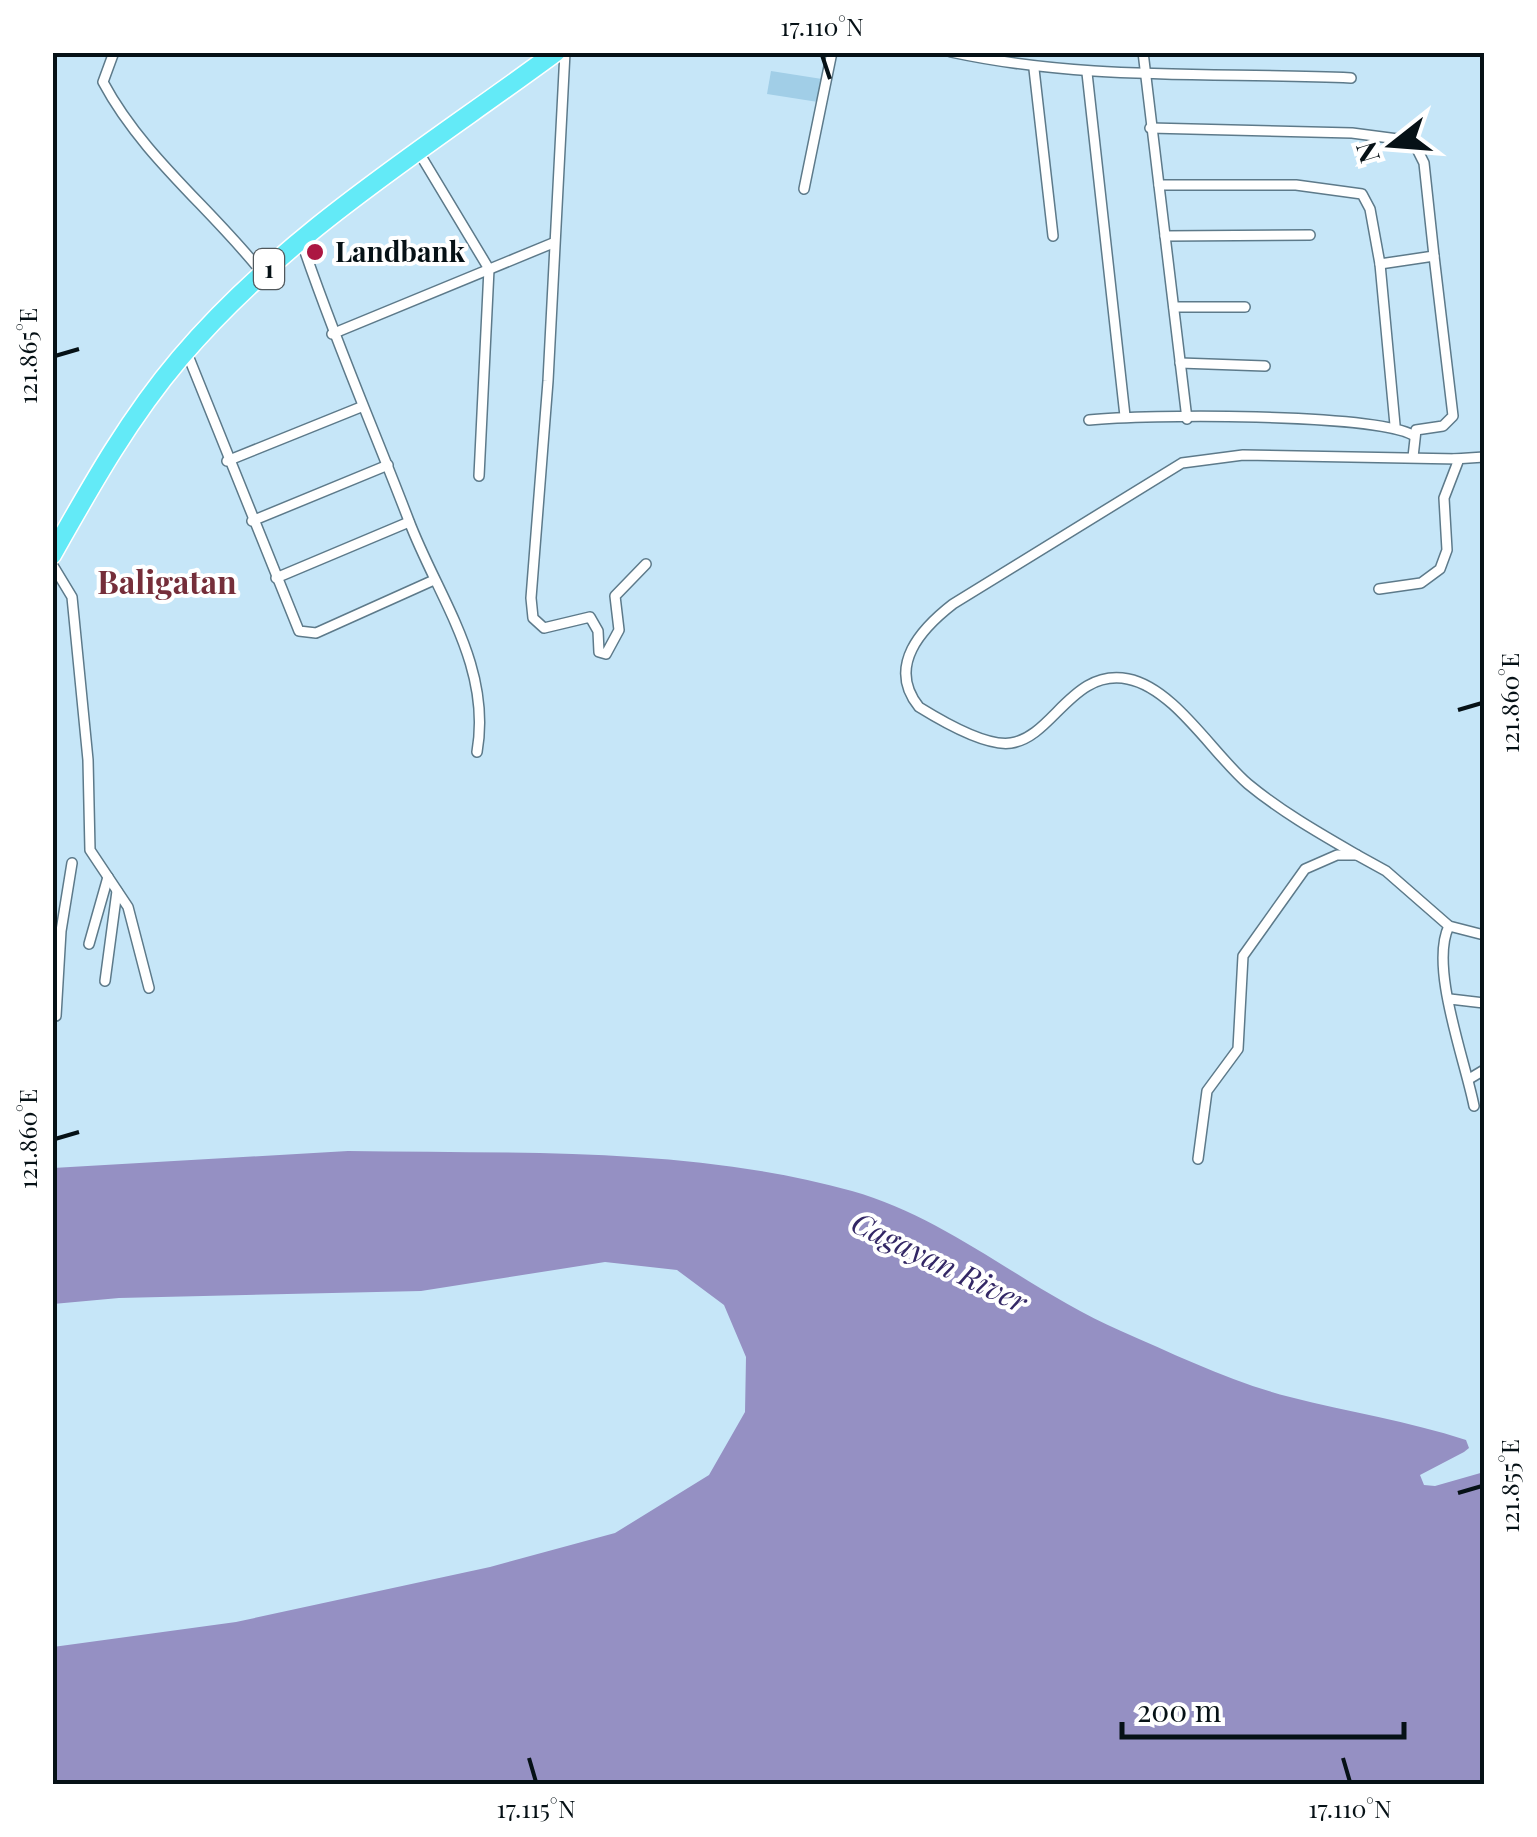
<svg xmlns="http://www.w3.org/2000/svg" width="1537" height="1837" font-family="'Playfair Display',serif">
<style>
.green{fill:#a1cee7}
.water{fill:#9590c3}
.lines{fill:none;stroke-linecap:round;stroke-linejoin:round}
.street-casing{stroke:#5d7a8a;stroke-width:12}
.highway-casing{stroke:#fff;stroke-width:21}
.street{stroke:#fff;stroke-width:9}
.highway{stroke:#63eaf7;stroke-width:18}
.ticks{fill:none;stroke:#061116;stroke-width:4}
.poi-dot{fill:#ac1742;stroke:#fff;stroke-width:4}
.labels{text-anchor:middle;stroke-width:8;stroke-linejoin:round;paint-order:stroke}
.shield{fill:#fff;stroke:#51585c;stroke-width:2.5}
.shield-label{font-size:25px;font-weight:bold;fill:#061116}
.poi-label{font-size:28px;font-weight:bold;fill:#061116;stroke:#fff;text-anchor:start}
.water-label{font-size:30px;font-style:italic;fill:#332765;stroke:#fff}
.quarter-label{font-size:32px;font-weight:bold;fill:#752e3a;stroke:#fff}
.neatline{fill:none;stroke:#061116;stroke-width:4}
.ticks-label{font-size:25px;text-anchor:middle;fill:#061116}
</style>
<rect width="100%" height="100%" fill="#c6e6f8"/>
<!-- green -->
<polygon class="green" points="771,71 822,79 818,102 767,94"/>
<!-- water -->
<path class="water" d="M348,1151C514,1154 691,1146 852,1191C951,1219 1028,1291 1121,1331C1174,1354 1233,1383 1290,1397C1349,1412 1408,1421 1466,1440L1469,1448L1464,1452L1420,1475L1424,1485L1435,1486L1484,1472V1784H53V1647L236,1622L490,1567L615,1533L709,1475L745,1412L746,1357L724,1305L677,1270L605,1262L421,1291L119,1298L53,1304V1168Z"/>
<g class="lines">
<defs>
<g id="street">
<path d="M114,52L103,82C143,157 212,209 263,274"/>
<polyline points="565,52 548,381 531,598 533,618 544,628 590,617 598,631 599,652 606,654 619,630 615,596 646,564"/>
<path d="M951,52C1085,81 1214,72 1351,78"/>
<polyline points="1143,52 1187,419"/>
<polyline points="1034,69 1053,236"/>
<polyline points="1087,73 1125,416"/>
<polyline points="1150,128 1352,133 1413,141 1424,163 1434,256"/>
<polyline points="418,151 489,269 479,476"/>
<polyline points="1159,185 1296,185 1362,194 1370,209 1380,264 1434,256 1453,416 1443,426 1416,430 1413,457"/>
<polyline points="804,189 832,52"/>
<polyline points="1165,236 1310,235"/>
<path d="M301,240C333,336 373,427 409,521C438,597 492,666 477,752"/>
<polyline points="1380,264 1395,425"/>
<polyline points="1174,307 1245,307"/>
<polyline points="332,334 553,243"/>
<polyline points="187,353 299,631 316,633 434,580"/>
<polyline points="1180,363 1265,366"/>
<path d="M1089,420C1144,414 1372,413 1413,435"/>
<polyline points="227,461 361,407"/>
<polyline points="252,521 388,465"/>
<polyline points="52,564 72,597 88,760 90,850 128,907 149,988"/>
<polyline points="276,578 409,522"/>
<polyline points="1379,589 1421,583 1440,569 1447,550 1444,498 1459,459 1454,459 1484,457"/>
<path d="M1357,855C1319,833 1282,812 1248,784C1213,754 1174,688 1128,679C1072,668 1053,737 1011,743C985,747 940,720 919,707C886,666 922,628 953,604L1182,463L1243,455L1459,459"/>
<path d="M1449,926C1429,966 1465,1060 1474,1106"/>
<polyline points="89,944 108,877"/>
<polyline points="105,981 117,891"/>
<polyline points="1450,999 1484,1003"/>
<polyline points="56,1016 61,931 72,863"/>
<polyline points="1469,1079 1484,1070"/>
<polyline points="1198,1159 1207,1091 1238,1049 1243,956 1305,869 1337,855 1357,855 1386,871 1449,926 1484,935"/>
</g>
<path id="highway" d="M52,555C91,486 129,418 180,358C286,233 426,148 556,52"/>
</defs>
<!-- street casing -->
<use href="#street" class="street-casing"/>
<!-- highway casing -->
<use href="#highway" class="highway-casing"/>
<!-- street -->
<use href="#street" class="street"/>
<!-- highway -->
<use href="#highway" class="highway"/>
</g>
<!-- ticks -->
<path class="ticks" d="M822,55L830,79M55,356L79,349M1458,710L1482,703M55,1139L79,1132M1458,1493L1482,1486M529,1758L536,1782M1343,1758L1350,1782"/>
<!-- markers -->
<circle class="poi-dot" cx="315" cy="252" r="10"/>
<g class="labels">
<!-- shield labels -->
<rect class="shield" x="254" y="249" width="30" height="40" rx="8"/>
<g class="shield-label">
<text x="269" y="278">1</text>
</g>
<!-- poi labels -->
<g class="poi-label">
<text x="335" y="262">Landbank</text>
</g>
<!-- water labels -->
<g class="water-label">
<text transform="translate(939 1263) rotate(26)" y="10">Cagayan River</text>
</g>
<!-- quarter labels -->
<g class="quarter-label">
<text x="167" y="594">Baligatan</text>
</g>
</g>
<!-- border -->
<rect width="1537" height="1837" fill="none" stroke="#ffffff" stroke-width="110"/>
<!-- north arrow -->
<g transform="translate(1392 145) rotate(253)" stroke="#ffffff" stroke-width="8" paint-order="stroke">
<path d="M0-8L18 38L0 25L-18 38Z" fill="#061116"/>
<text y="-15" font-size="28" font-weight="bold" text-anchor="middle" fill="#061116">N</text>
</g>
<!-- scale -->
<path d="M1122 1722v15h282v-15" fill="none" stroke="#061116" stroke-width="5"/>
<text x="1137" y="1722" font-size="30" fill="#061116" stroke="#ffffff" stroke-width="8" paint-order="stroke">200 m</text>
<rect x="55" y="55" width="1427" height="1727" class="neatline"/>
<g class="ticks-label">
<text x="822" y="36">17.110°N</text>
<text transform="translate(28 356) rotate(-90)" y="9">121.865°E</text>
<text transform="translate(1510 703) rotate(-90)" y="9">121.860°E</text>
<text transform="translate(28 1139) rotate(-90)" y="9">121.860°E</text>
<text transform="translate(1510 1486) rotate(-90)" y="9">121.855°E</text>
<text x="536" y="1818">17.115°N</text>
<text x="1350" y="1818">17.110°N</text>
</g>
</svg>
